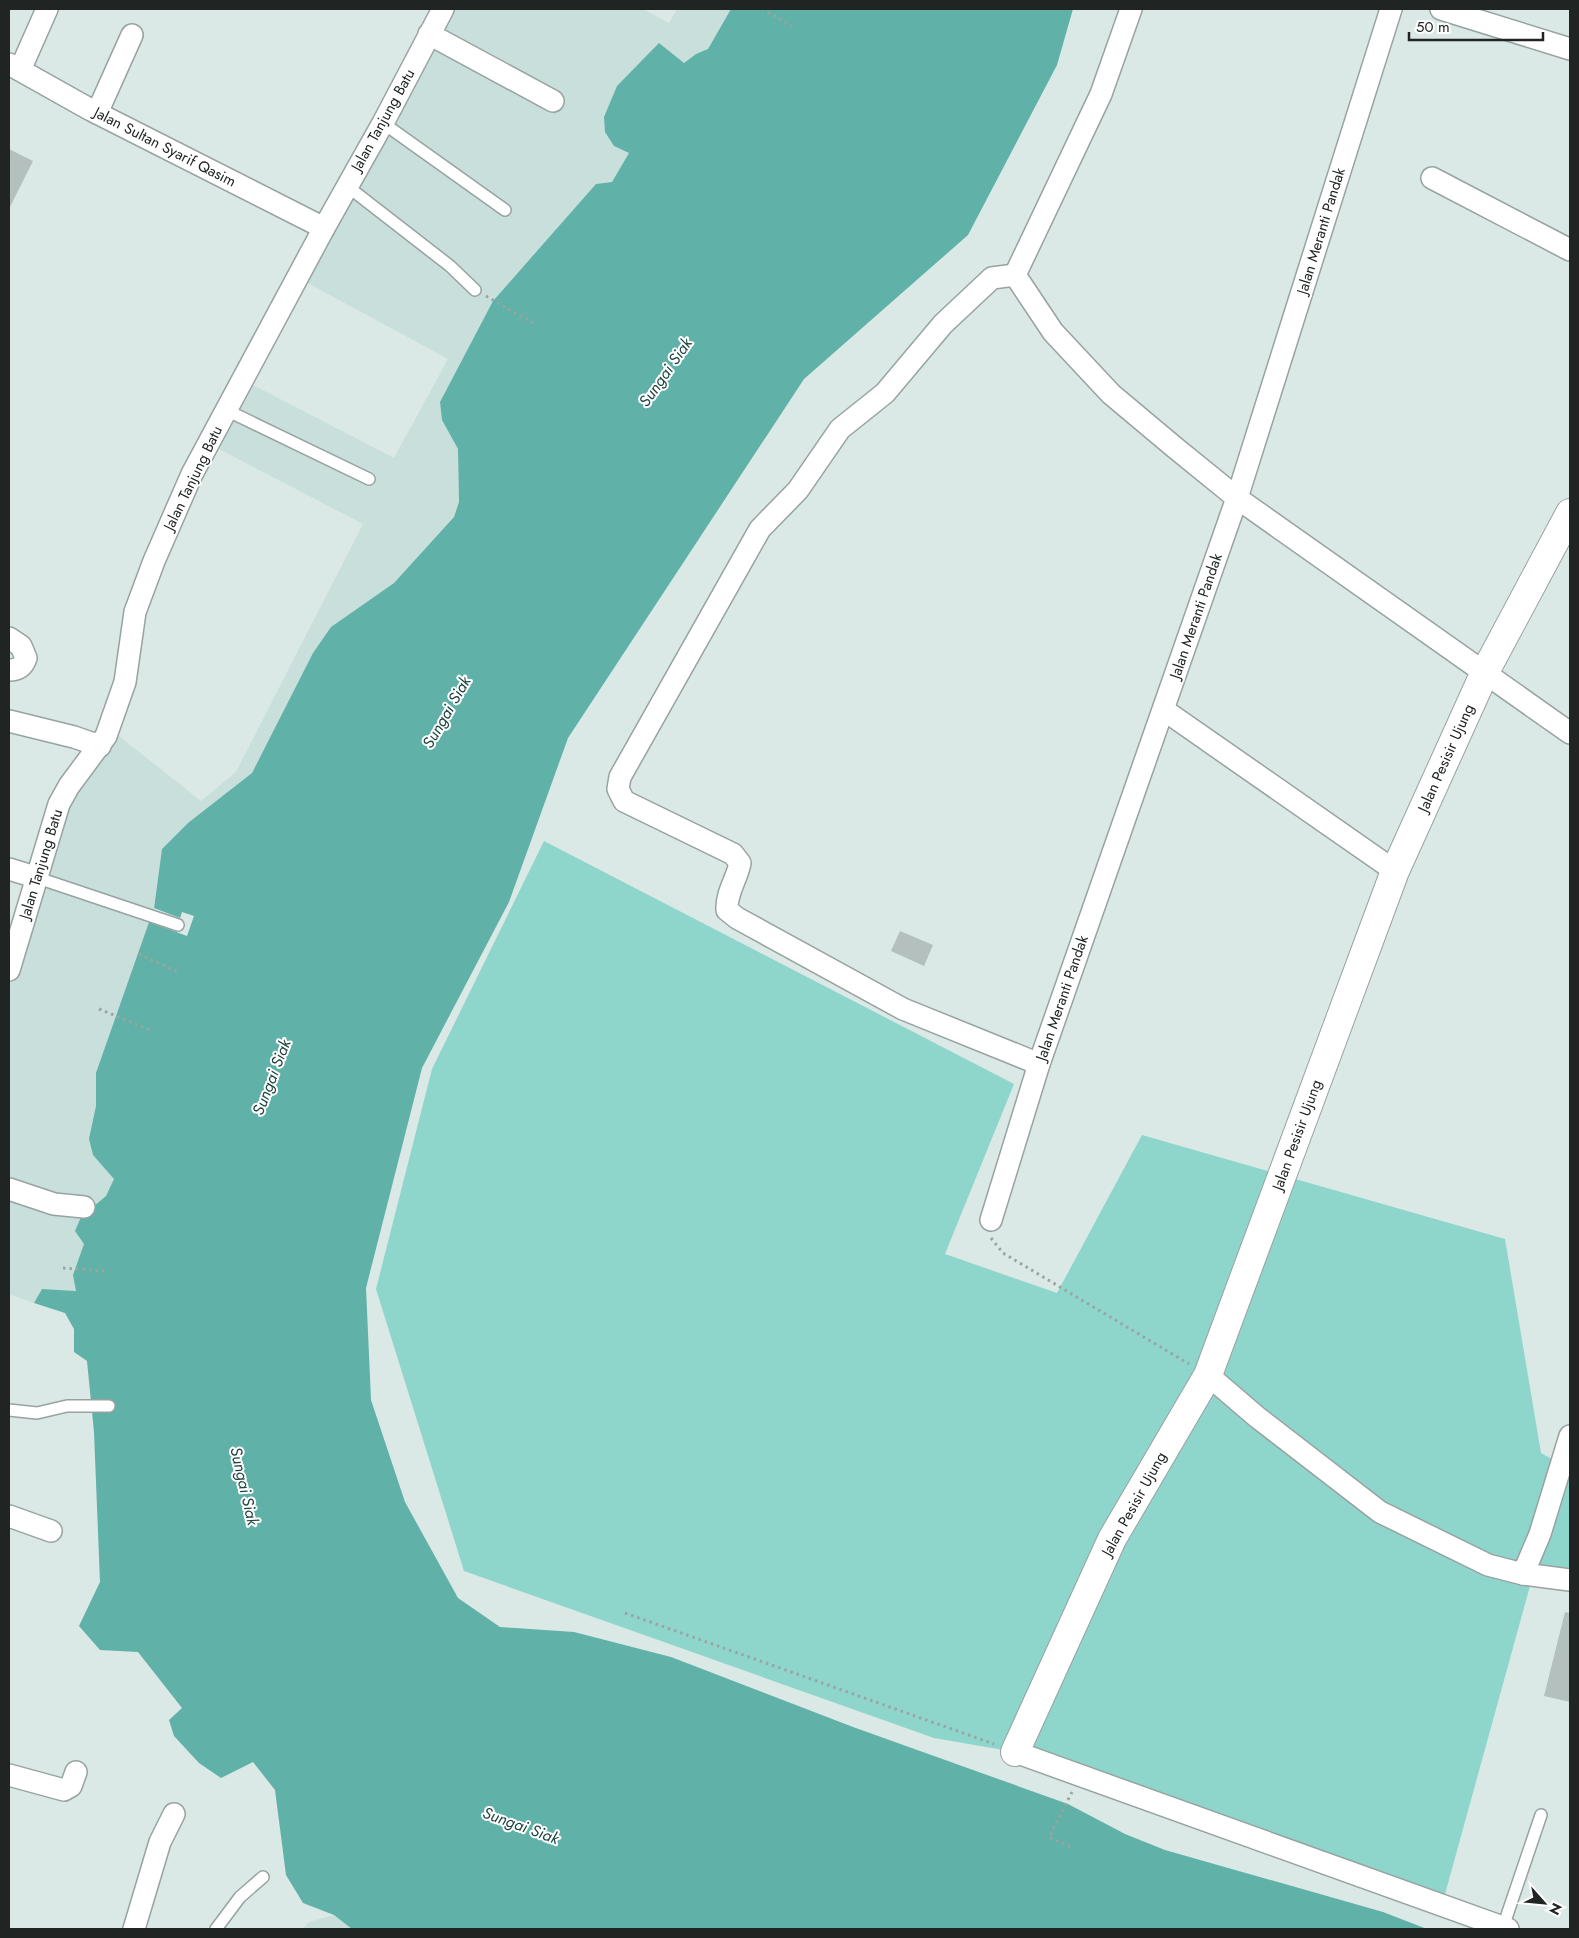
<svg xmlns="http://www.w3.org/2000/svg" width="1579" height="1938" font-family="Jost,sans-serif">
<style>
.built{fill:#c8dfdb}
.green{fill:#8ed6cc}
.water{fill:#60b1a7}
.pier{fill:#dae8e6}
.building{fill:#b3c0be}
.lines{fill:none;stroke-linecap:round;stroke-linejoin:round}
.lane-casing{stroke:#97a3a1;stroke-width:14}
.street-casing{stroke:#97a3a1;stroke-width:24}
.secondary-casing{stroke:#97a3a1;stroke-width:30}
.path{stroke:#9aa5a3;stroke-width:3;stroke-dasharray:2.5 4;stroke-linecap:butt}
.lane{stroke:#fff;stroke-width:11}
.street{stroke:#fff;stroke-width:21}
.secondary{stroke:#fff;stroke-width:28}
.labels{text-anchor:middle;stroke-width:4;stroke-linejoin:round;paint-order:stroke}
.street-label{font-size:15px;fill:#202524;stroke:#fff}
.water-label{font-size:16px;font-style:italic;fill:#1d443f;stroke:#fff}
</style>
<rect width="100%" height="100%" fill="#dae8e6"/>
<!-- built -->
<g class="built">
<polygon points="441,9 643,9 669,23 677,9 731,9 708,49 696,54 684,63 614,146 629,153 612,182 596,184 493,301 440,402 442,420 458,449 459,502 454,517 394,583 331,627 313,653 252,773 188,823 162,849 114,1179 76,1291 42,1289 34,1303 9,1294 9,964 65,806 115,733 201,801 236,772 363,524 219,449 253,385 394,458 448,359 295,276"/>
<polygon points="334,1915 352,1929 303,1929 309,1922"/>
</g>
<!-- green -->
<polygon class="green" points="544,841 1014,1084 945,1254 1057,1293 1142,1135 1505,1239 1541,1453 1570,1469 1570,1571 1535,1568 1442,1905 1015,1752 934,1738 464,1571 376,1289 432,1069"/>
<!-- water -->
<polygon class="water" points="731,9 1073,9 1057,65 968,235 804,379 568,738 509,902 422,1068 366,1288 371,1400 405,1502 458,1598 500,1627 574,1632 671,1657 853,1727 1068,1804 1125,1834 1165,1850 1383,1912 1427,1929 352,1929 334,1915 303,1903 286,1875 275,1790 253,1762 221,1778 199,1763 174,1736 169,1720 182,1708 138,1652 100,1650 79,1626 100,1582 94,1432 87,1361 74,1352 74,1329 65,1313 34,1303 42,1289 76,1291 73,1275 84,1244 75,1231 81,1217 106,1196 114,1179 93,1155 89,1139 96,1106 96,1073 154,908 162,849 188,823 252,773 313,653 331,627 394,583 454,517 459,502 458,449 442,420 440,402 493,301 596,184 612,182 629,153 614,146 605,132 604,117 617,86 659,43 684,63 696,54 708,49"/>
<!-- pier -->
<polygon class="pier" points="154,908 180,918 182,912 194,916 187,936 149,922"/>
<!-- building -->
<g class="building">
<polygon points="9,149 33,161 9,209"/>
<polygon points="900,931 933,945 924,966 891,951"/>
<polygon points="1565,1612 1570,1613 1570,1702 1544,1696"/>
</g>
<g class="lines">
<defs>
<g id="lane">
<polyline points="383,123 505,210"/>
<polyline points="347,186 450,266 475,290"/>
<polyline points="226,410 369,479"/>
<polyline points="35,877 178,925"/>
<polyline points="9,1410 37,1413 67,1406 109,1406"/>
<polyline points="1503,1927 1541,1815"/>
<polyline points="216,1929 240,1897 263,1877"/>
</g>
<g id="street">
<polyline points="1441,9 1570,49"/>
<polyline points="429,34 553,101"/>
<polyline points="9,64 91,110 324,228"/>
<polyline points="20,70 47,9"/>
<polyline points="97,113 132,35"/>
<polyline points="1432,178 1570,250"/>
<path d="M1015,275L992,278L943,324L885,393L840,429L798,490L760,529L620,777L618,789L624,801L733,854L740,863C737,879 726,893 727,910L737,918L903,1009L1039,1064"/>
<polyline points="1015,275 1053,332 1111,394 1173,446 1237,498 1570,733"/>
<polyline points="1015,275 1101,94 1131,9"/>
<path d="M9,638L21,646L26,658C23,667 18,670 9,670"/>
<polyline points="1164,710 1395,871"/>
<polyline points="9,721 74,737 100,746"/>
<polyline points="9,869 35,877"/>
<polyline points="9,970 59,804 69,786 106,736 125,682 135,612 154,561 192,474 324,228 383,123 443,9"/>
<polyline points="9,1189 54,1204 84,1207"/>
<polyline points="991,1220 1039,1064 1237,498 1391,9"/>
<polyline points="1208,1375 1257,1417 1380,1512 1488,1565 1523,1574 1570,1580"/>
<polyline points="9,1516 51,1531"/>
<polyline points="1523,1574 1540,1534 1570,1436"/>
<polyline points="1015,1752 1508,1929"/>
<polyline points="9,1775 64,1790 71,1786 76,1772"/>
<polyline points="134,1929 160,1842 174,1814"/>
</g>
<polyline id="secondary" points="1015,1752 1112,1539 1208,1375 1395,871 1485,672 1570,513"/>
</defs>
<!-- lane casing -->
<use href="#lane" class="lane-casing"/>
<!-- street casing -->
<use href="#street" class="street-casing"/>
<!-- secondary casing -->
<use href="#secondary" class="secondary-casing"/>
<!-- path -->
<g class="path">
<polyline points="762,9 792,26"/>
<polyline points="486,296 533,323"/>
<polyline points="139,954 180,973"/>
<polyline points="99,1009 150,1030"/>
<polyline points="991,1238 1003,1253 1189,1364"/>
<polyline points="63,1268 106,1271"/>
<polyline points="625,1613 994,1744"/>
<polyline points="1070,1847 1049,1837 1072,1792"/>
</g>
<!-- lane -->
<use href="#lane" class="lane"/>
<!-- street -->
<use href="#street" class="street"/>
<!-- secondary -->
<use href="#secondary" class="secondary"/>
</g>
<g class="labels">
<!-- street labels -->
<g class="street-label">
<text transform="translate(383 120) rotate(-61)" y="5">Jalan Tanjung Batu</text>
<text transform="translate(165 147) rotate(27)" y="5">Jalan Sultan Syarif Qasim</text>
<text transform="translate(1321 231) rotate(-73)" y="5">Jalan Meranti Pandak</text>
<text transform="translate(193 478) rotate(-64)" y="5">Jalan Tanjung Batu</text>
<text transform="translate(1196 616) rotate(-71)" y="5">Jalan Meranti Pandak</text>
<text transform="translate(1446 758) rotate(-66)" y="5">Jalan Pesisir Ujung</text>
<text transform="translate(41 864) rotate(-73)" y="5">Jalan Tanjung Batu</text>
<text transform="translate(1062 998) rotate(-71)" y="5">Jalan Meranti Pandak</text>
<text transform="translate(1297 1135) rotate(-70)" y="5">Jalan Pesisir Ujung</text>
<text transform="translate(1134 1504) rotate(-61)" y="5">Jalan Pesisir Ujung</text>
</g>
<!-- water labels -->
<g class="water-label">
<text transform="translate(665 372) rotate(-55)" y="6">Sungai Siak</text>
<text transform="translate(446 712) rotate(-60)" y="6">Sungai Siak</text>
<text transform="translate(271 1077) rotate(-69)" y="6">Sungai Siak</text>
<text transform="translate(245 1486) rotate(77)" y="6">Sungai Siak</text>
<text transform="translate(521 1825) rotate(20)" y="6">Sungai Siak</text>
</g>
</g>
<!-- border -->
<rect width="1579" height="1938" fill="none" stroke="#202524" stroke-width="20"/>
<!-- north arrow -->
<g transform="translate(1544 1903) rotate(117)" stroke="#ffffff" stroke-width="4" paint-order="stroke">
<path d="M0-4L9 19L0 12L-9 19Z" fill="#202524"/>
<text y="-8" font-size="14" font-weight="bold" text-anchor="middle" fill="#202524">N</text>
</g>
<!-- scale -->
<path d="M1409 32v8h134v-8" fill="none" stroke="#202524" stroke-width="2.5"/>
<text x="1416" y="32" font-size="15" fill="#202524" stroke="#ffffff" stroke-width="4" paint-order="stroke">50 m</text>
</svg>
